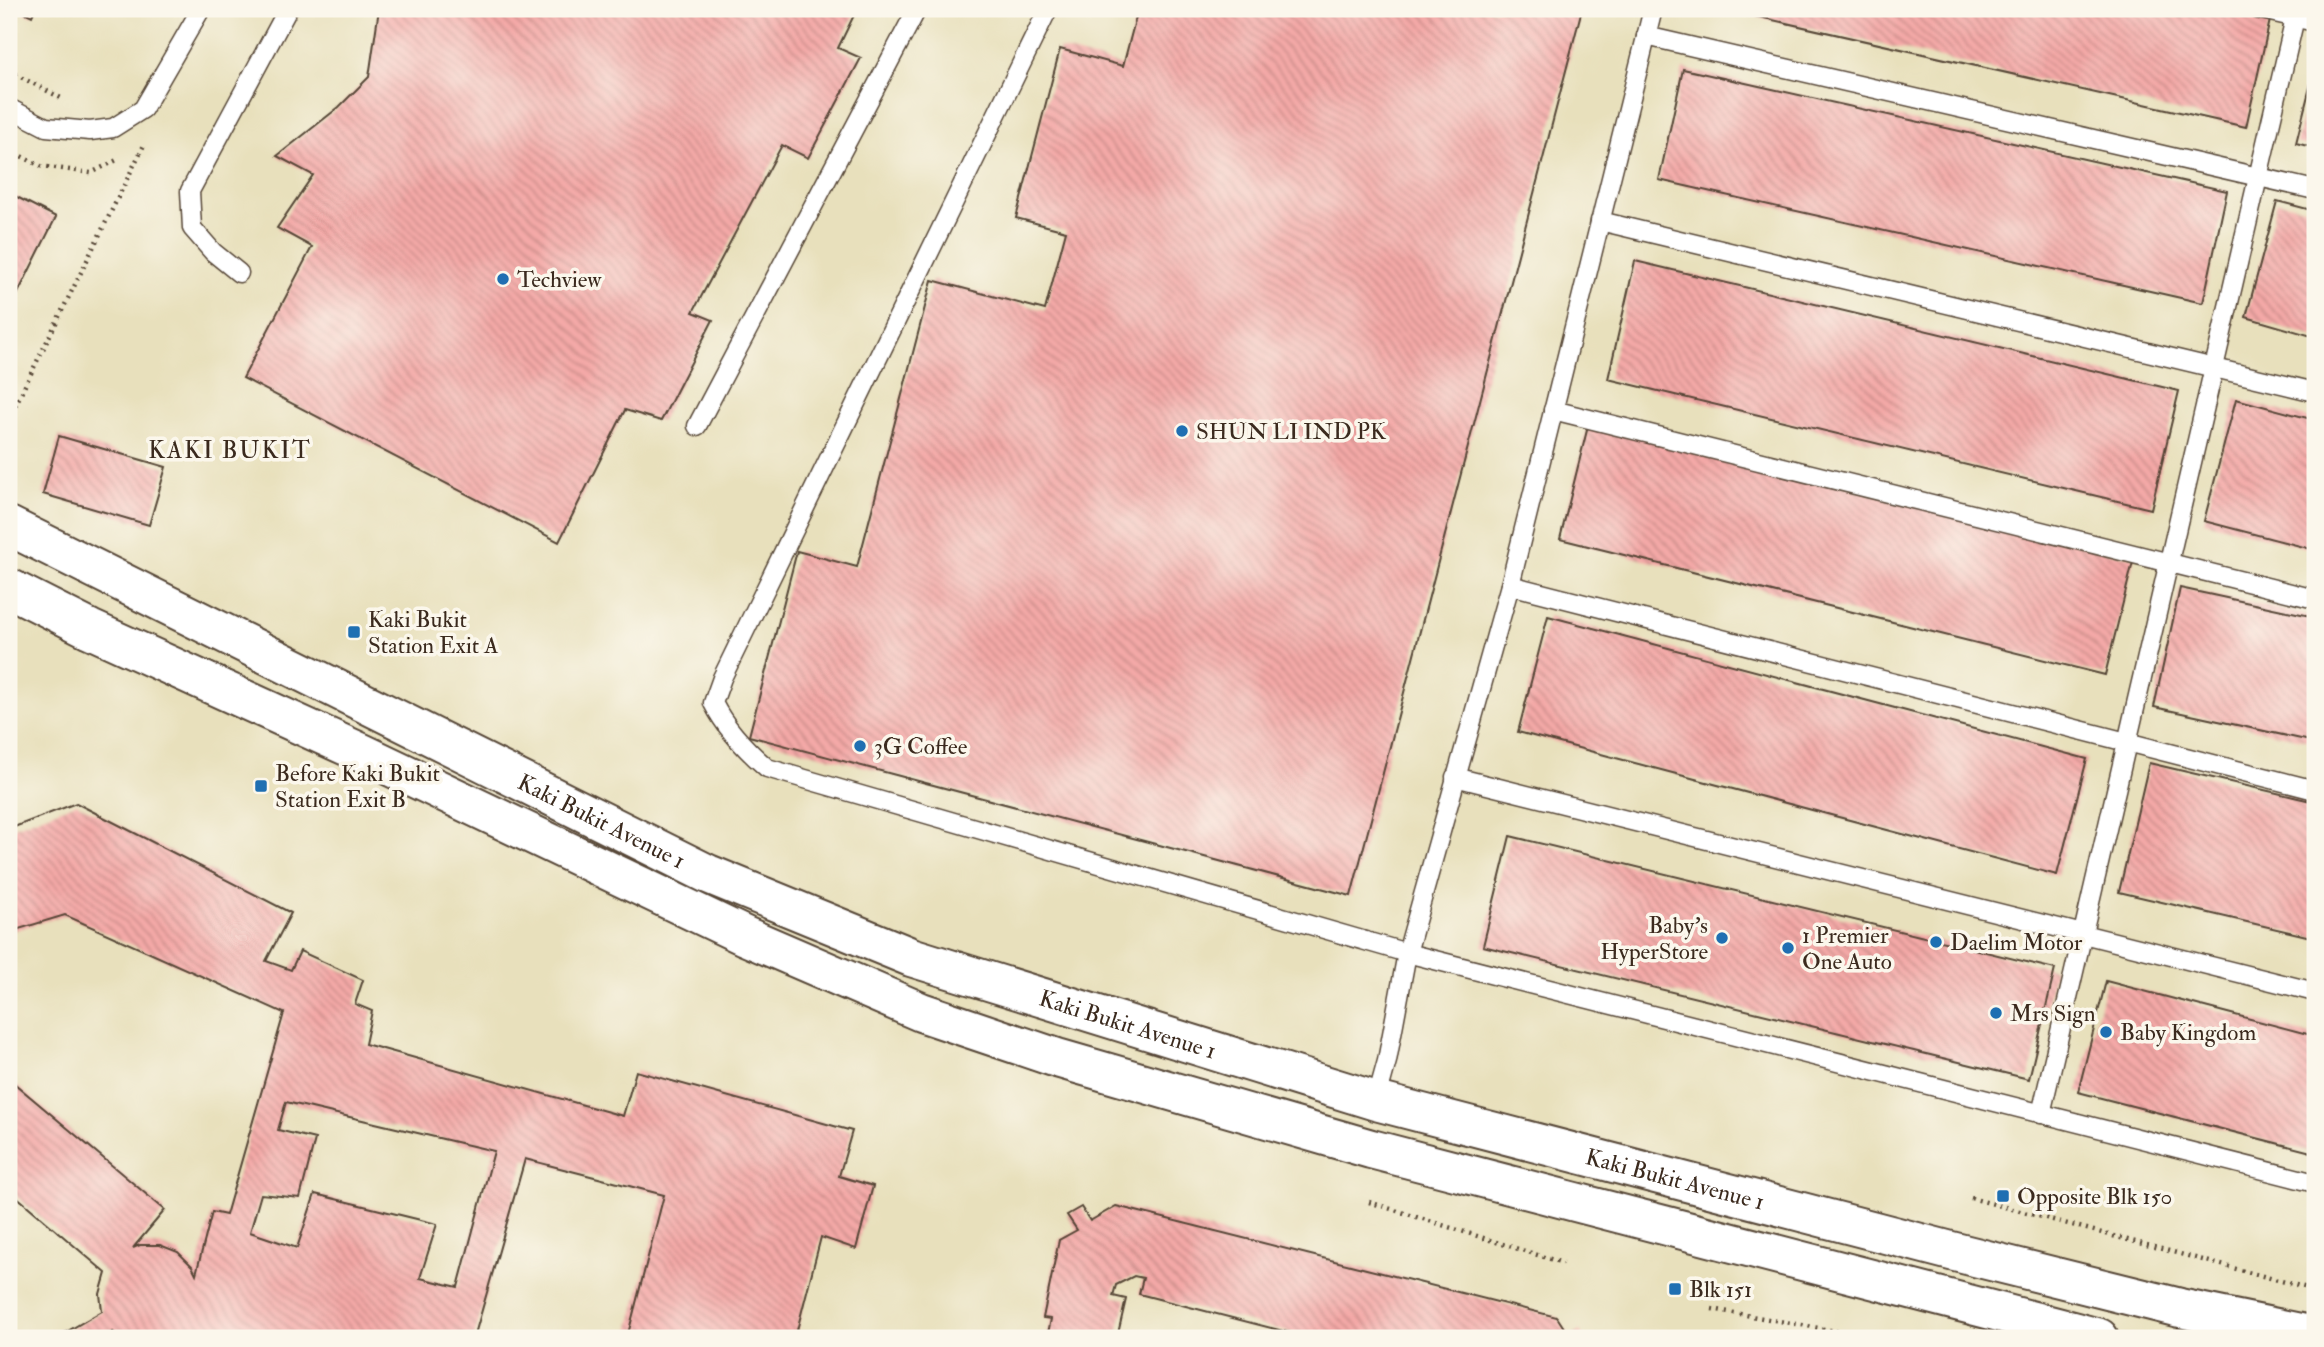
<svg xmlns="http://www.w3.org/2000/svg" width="2324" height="1347" font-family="'IM FELL Double Pica',serif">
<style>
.building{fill:url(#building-back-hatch);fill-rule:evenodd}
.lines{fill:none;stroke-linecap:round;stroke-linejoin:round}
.service-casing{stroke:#554536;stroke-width:21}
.secondary-casing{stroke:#554536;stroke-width:42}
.path{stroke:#554536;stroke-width:4.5;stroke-dasharray:2 5;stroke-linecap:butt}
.service{stroke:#fff;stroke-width:18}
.secondary{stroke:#fff;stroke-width:38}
.poi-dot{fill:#1f6fb2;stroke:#fbf7ec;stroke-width:2.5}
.labels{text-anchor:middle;stroke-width:7;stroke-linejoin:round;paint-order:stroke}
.poi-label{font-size:23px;fill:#3b2a1e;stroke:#fbf7ec;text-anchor:start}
.street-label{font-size:23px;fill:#3b2a1e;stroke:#fbf7ec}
.neighbourhood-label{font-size:24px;letter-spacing:2px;fill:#3b2a1e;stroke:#fbf7ec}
</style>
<defs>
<pattern id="building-back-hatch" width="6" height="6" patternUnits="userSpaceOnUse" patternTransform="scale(1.75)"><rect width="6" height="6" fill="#f4a9a7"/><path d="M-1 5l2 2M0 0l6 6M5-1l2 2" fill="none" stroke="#c78a87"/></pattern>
</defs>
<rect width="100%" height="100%" fill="#fbf7ec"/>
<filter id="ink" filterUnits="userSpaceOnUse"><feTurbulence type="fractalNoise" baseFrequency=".0143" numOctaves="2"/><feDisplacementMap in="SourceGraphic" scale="14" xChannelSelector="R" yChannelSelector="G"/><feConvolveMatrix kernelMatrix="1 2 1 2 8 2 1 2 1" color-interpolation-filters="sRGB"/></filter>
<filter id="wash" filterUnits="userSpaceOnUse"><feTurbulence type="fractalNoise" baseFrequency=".00686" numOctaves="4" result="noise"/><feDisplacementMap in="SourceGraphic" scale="28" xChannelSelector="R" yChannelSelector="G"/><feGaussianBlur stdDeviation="1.57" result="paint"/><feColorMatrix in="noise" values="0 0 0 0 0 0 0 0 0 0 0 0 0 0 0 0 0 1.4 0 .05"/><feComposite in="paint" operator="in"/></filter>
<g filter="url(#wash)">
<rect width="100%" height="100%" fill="#e8e0bc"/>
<g id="blocks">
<!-- building -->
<g class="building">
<polygon points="18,9 35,9 32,16"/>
<polygon points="379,9 857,9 838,48 861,58 808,158 782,145 693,312 713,320 661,421 625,410 559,542 243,378 312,247 277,228 313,175 277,156 339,107 369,77"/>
<polygon points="1138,9 1582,9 1351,896 749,736 797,551 857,567 932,280 1045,310 1066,231 1016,218 1060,49 1123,66"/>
<polygon points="1724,9 2219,9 2270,20 2246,127"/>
<polygon points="1683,69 2227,191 2203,303 1659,180"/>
<polygon points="2314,71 2315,72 2315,148 2296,143"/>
<polygon points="9,193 56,217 9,311"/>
<polygon points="2277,201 2315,211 2315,337 2246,317"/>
<polygon points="1635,261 2179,391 2151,509 1608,379"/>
<polygon points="2236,399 2315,420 2315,550 2204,521"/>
<polygon points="1589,422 2134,558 2105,675 1560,539"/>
<polygon points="59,436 166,467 149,525 43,494"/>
<polygon points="2180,588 2315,617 2315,742 2154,707"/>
<polygon points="1548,616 2087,759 2057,875 1518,732"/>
<polygon points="2149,763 2315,802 2315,938 2119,892"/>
<path d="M76,803L291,913L266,961L291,970L300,951L363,980L355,1004L372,1011L365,1044L623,1116L636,1071L852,1131L839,1176L873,1186L856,1249L821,1237L795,1338H627L664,1195L525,1159L474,1338H121L113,1332L103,1338H56L102,1311L100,1294L106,1273L9,1190V1079L165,1210L133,1248L140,1245H160L178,1252L192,1266L196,1274L212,1212L226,1215L284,1013L65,915L9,932V829ZM286,1102L494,1151L458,1287L420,1278L437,1224L315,1194L297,1248L250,1232L261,1194L300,1198L315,1139L278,1130Z"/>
<polygon points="1510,836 2055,969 2029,1079 1483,946"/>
<polygon points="2106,981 2315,1036 2315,1153 2078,1092"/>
<polygon points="1116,1206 1557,1317 1570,1337 1580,1331 1584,1338 1310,1338 1139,1294 1143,1278 1134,1276 1116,1285 1113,1296 1126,1299 1117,1338 1047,1338 1051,1319 1043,1318 1059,1240 1077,1230 1067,1215 1081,1207 1090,1221"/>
</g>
</g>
</g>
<g filter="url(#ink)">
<use href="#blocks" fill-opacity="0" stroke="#554536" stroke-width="2"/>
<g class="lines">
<defs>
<g id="service">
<path d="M1048,9L722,678L713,703C726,729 745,749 767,768L1407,953L2315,1183"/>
<polyline points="2257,9 2315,22"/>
<polyline points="1646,36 2315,190"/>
<polyline points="9,108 46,127 90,131 113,128 143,109 201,9"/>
<polyline points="1600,221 2315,392"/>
<polyline points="239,273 213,252 192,228 190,191 288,9"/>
<polyline points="1553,410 2315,599"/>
<polyline points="697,426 917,9"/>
<polyline points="1510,585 2315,790"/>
<polyline points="1455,777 2315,992"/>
<polyline points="1376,1101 1387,1061 1407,953 1510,585 1653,9"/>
<polyline points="2041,1114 2297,9"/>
</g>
<g id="secondary">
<path id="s1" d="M9,526L708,874L911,957L1376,1101L1955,1252L2180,1308L2315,1336"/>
<polyline points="9,588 90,629 362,753 745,936 921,1012 1057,1058 1371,1149 2099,1338"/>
</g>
</defs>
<!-- service casing -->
<use href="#service" class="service-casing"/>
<!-- secondary casing -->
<use href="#secondary" class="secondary-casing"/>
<!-- path -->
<g class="path">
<polyline points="9,71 61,98"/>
<polyline points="9,150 41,166 91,173 119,159"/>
<polyline points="9,418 144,145"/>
<polyline points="1971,1198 2315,1290"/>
<polyline points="1369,1202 1563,1263"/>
<polyline points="1712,1309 1875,1338"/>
</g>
<!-- service -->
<use href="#service" class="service"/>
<!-- secondary -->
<use href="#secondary" class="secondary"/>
</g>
</g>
<!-- markers -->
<g class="poi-dot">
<circle cx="503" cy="279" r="7"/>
<circle cx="1182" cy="431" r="7"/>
<rect x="347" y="625" width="14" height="14" rx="3.5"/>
<circle cx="860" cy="746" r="7"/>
<rect x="254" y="779" width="14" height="14" rx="3.5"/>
<circle cx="1722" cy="938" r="7"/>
<circle cx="1936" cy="942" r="7"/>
<circle cx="1788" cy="948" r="7"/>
<circle cx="1996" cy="1013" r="7"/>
<circle cx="2106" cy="1032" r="7"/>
<rect x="1996" y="1189" width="14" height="14" rx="3.5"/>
<rect x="1668" y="1282" width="14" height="14" rx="3.5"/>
</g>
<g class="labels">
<!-- poi labels -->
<g class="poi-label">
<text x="517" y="287">Techview</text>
<text x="1196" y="439">SHUN LI IND PK</text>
<text x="368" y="627">Kaki Bukit<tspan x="368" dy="26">Station Exit A</tspan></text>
<text x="874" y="754">3G Coffee</text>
<text x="275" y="781">Before Kaki Bukit<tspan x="275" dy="26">Station Exit B</tspan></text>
<text x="1708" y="933" text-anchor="end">Baby's<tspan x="1708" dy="26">HyperStore</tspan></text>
<text x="1802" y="943">1 Premier<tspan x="1802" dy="26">One Auto</tspan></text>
<text x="1950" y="950">Daelim Motor</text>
<text x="2010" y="1021">Mrs Sign</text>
<text x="2120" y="1040">Baby Kingdom</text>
<text x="2017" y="1204">Opposite Blk 150</text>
<text x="1689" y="1297">Blk 151</text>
</g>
<!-- street labels -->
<g class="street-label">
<text dy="8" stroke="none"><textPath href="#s1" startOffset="662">Kaki Bukit Avenue 1</textPath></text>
<text dy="8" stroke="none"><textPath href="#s1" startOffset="1227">Kaki Bukit Avenue 1</textPath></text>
<text dy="8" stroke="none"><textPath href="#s1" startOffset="1796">Kaki Bukit Avenue 1</textPath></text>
</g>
<!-- neighbourhood labels -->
<g class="neighbourhood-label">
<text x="230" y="458">KAKI BUKIT</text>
</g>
</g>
<!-- margin -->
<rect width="2324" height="1347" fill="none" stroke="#fbf7ec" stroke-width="35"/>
</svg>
